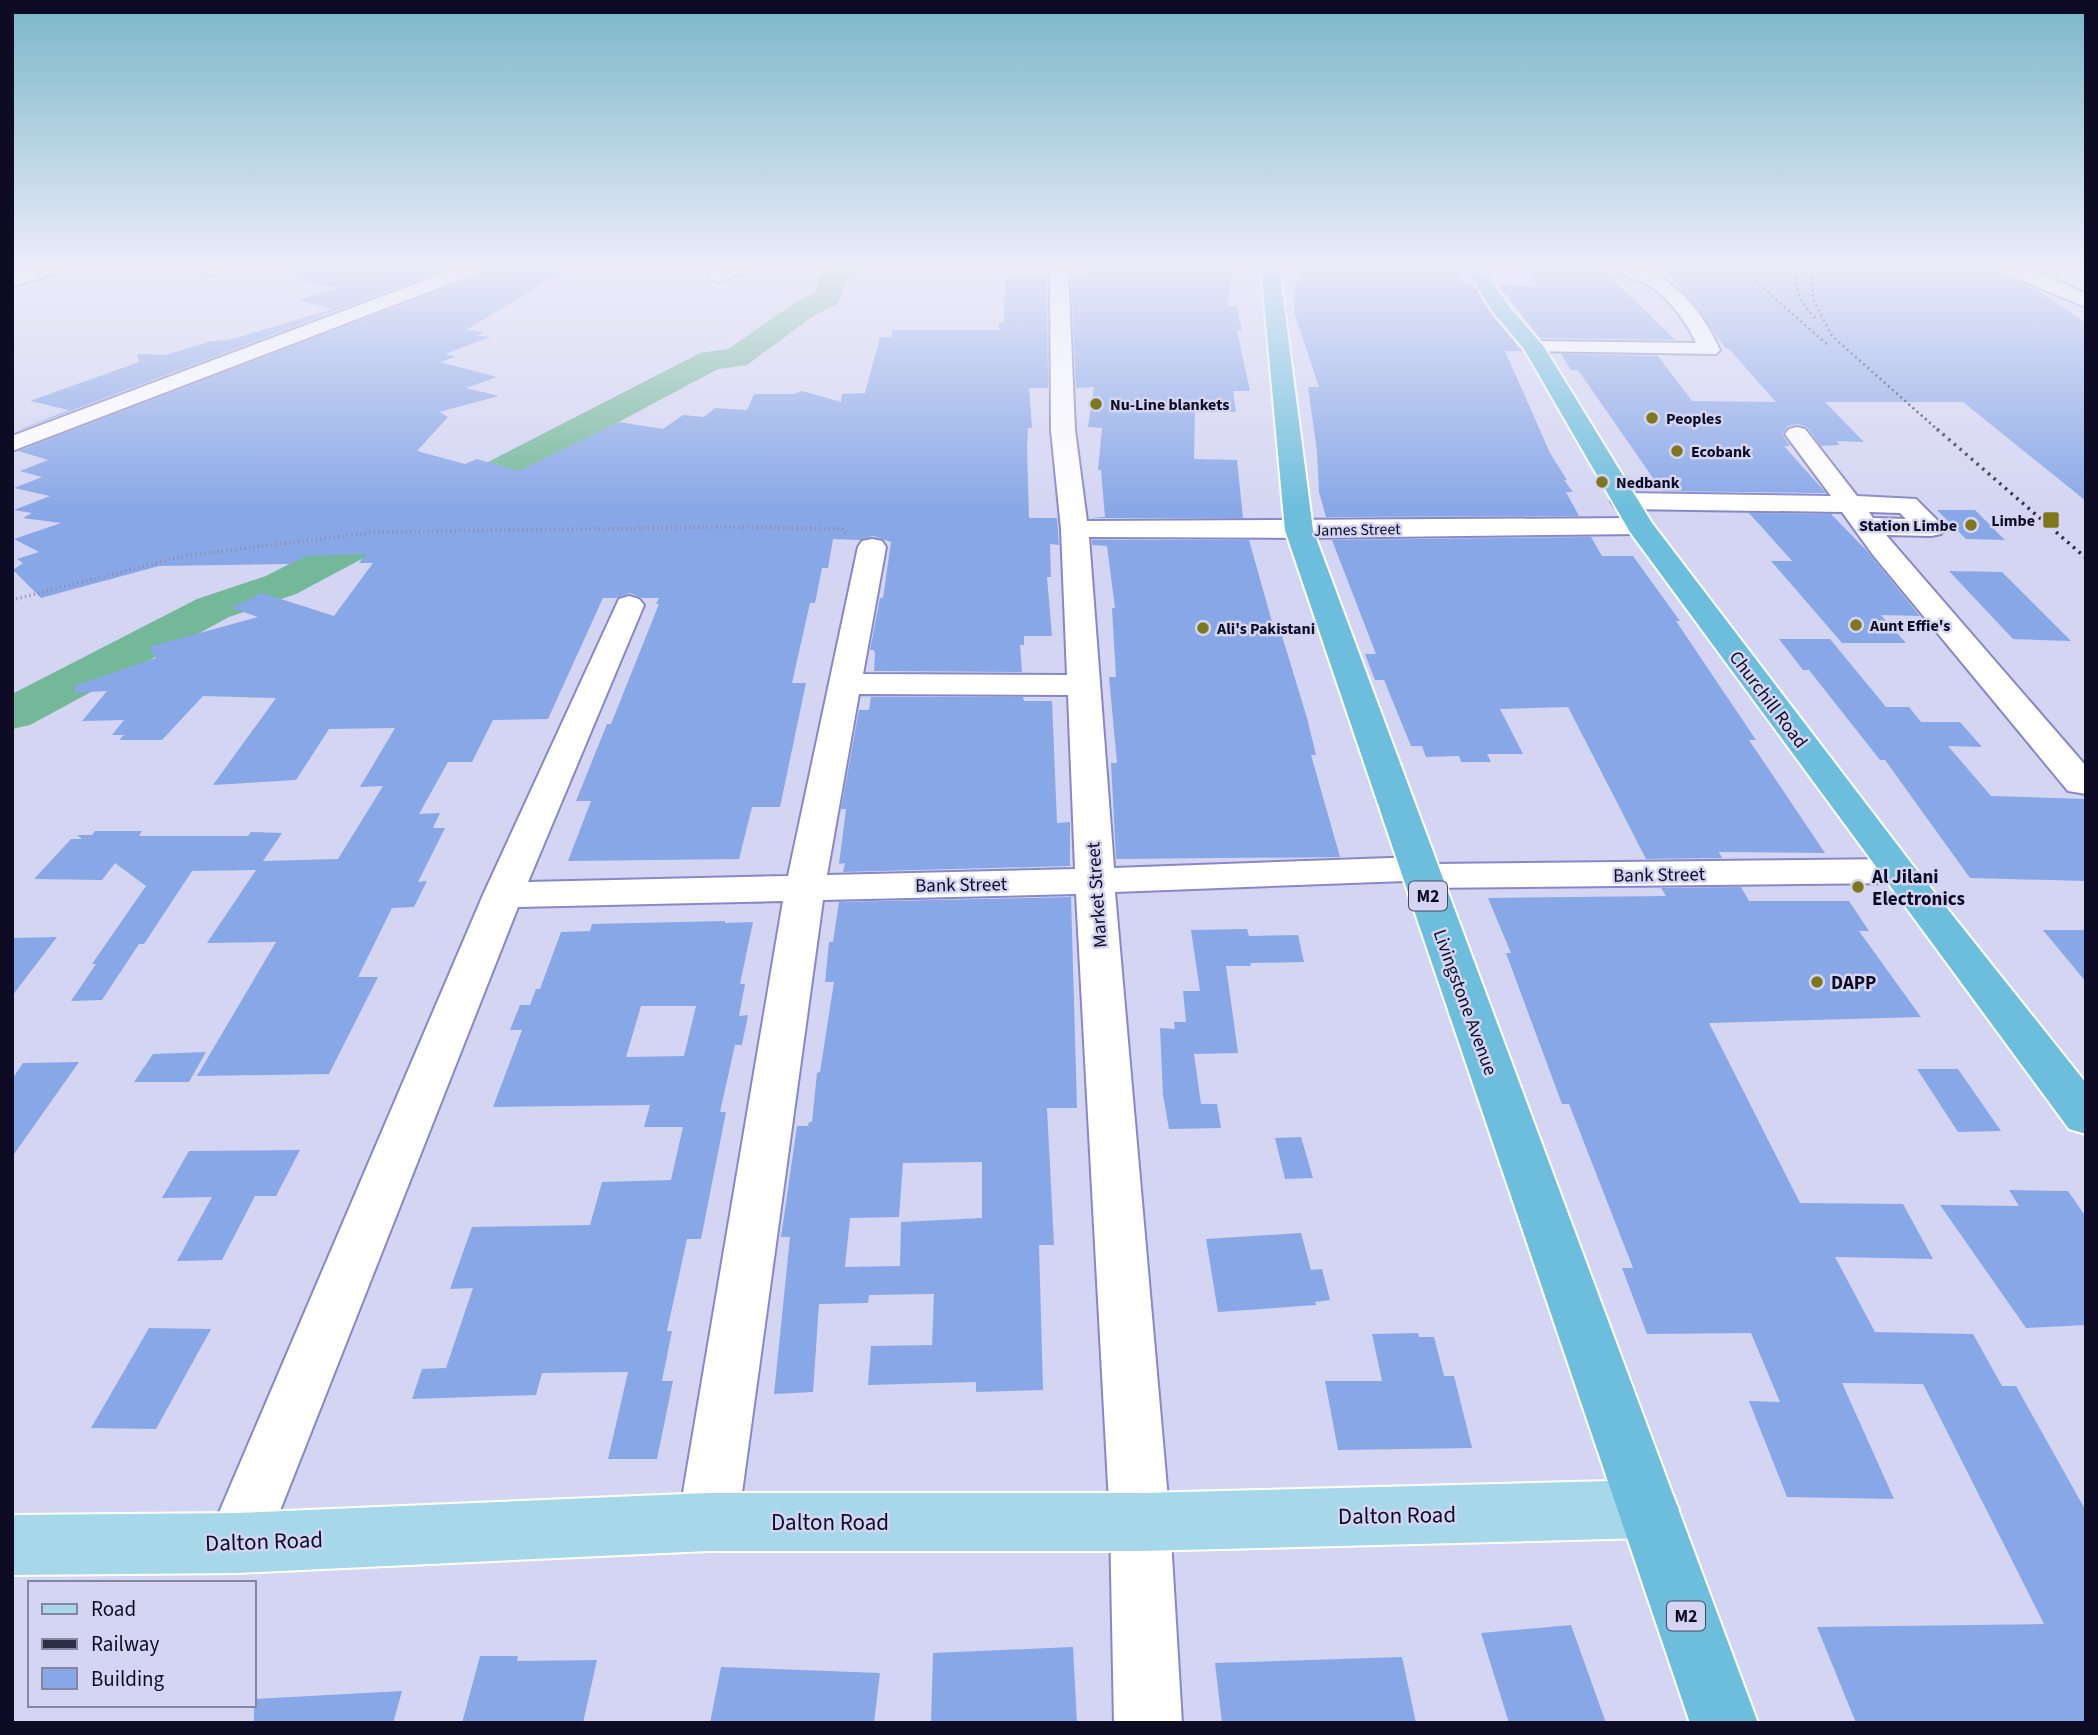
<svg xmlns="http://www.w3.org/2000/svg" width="2098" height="1735" font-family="'Source Sans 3',sans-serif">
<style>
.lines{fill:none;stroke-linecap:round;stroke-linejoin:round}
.river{fill:#73b899;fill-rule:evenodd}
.building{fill:#88a7e7;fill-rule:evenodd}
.minor-casing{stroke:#8887ca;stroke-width:4}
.major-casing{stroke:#fff;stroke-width:4}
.highway-casing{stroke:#fff;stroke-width:4}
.path{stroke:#8c8ca8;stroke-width:3.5;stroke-dasharray:1 3.5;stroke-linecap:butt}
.minor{fill:#fff;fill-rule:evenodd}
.major{fill:#a7d8ea;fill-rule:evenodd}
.highway{fill:#6cbedc;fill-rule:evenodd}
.rail-far1{stroke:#2e2d46;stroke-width:2.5;stroke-dasharray:2 3.5;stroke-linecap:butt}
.rail{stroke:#2e2d46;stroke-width:3.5;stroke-dasharray:2.5 5;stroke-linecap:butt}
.poi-dot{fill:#7f771c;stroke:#d4d5f2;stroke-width:2.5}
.labels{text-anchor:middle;stroke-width:5;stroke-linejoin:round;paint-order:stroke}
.far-poi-label{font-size:16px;font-weight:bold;fill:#0e0c25;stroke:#d4d5f2;text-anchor:start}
.far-street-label{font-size:16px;fill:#0e0c25;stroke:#d4d5f2}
.shield{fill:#d4d5f2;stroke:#494862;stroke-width:2}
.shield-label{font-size:18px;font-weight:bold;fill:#0e0c25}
.street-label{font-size:19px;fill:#0e0c25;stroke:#d4d5f2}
.poi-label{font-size:19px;font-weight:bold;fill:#0e0c25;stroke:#d4d5f2;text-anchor:start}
.near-street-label{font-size:23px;fill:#0e0c25;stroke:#d4d5f2}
</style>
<rect width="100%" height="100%" fill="#d4d5f2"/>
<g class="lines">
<!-- river -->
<polygon class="river" points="830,267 867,267 863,273 847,280 838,304 816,314 747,365 718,369 296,594 229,617 30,725 12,729 12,694 197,599 266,576 700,353 728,349 796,302 815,293 820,276"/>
</g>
<!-- building -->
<g class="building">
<polygon points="298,267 452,267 20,430 19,430 69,410 30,401 139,362 137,354 166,355 211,341 229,340 333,309 298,300 338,288 297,281"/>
<polygon points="488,267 570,267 466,330 484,332 477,336 490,337 445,354 456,357 440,362 497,377 466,388 499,396 439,412 448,417 417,451 465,464 477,459 519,471 619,422 663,429 683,415 704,417 715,408 747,410 754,394 794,394 802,391 841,402 842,394 865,393 880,337 893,337 891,330 999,330 999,323 1004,323 1005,277 1047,276 1048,388 1029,388 1032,428 1028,428 1027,447 1029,518 1057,518 1059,545 1050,544 1051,577 1047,577 1052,636 1024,636 1024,645 1020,645 1022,672 874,671 875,654 874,650 870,650 879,603 880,598 883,598 891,542 873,536 859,540 833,539 828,568 822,568 815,603 810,603 792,683 806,683 780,807 752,807 739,859 568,861 591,801 576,801 607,724 611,724 659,604 656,604 659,598 642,598 630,593 616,598 603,598 548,719 493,720 472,762 448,762 419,814 440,813 433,828 445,828 418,882 427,881 414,907 392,908 358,977 378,977 329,1074 197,1076 276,942 207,943 256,870 192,871 144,944 139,944 102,1000 71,1001 96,964 92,964 146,886 115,863 102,880 34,879 71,839 82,839 77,835 92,835 95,831 142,831 139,836 248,836 251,832 282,833 263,861 338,859 383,786 360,787 395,728 329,729 296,780 213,785 276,698 203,696 162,740 119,740 124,735 112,735 124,720 82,721 107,691 75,693 74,686 156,658 149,647 258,617 231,608 262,593 334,616 373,563 359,563 366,554 307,556 290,564 159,566 41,598 13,570 23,563 17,559 39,552 14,539 61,523 23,518 32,513 14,510 50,496 14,488 42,477 20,471 48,460 18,451 484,273"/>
<polygon points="1086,267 1130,267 1131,270 1234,267 1227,306 1237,306 1242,331 1237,331 1250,391 1233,391 1236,412 1195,411 1194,459 1237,460 1243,518 1089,518 1105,517 1101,470 1098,470 1102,428 1088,427 1094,387 1076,388 1071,276 1088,276"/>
<polygon points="1300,267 1452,267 1464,284 1473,284 1491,314 1522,351 1505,351 1550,453 1567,480 1564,480 1573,492 1566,492 1579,516 1326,517 1319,492 1317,451 1308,387 1319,387 1294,312 1295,283 1299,283"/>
<polygon points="1523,267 1601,267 1675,340 1540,338 1498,285 1539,286"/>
<polygon points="1663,267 1994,267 1998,273 2037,290 2086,323 2086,501 1963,402 1825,402 1864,442 1836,441 1840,445 1821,446 1807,427 1798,424 1788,426 1782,434 1790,446 1784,446 1826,493 1662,491 1578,370 1571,370 1561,354 1658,356 1692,401 1776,402 1728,348 1725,348 1699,310"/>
<polygon points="1937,510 1975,510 2005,540 1966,539"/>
<polygon points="1749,513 1831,514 1866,550 1920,616 1881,615 1906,643 1842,643 1771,561 1792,561"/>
<polygon points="1591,537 1602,556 1633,556 1680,621 1676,621 1756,740 1749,740 1825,853 1719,852 1722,858 1646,859 1568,707 1500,709 1523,754 1487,754 1491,762 1461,762 1459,756 1426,757 1422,746 1411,746 1384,680 1375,680 1365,654 1376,654 1332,540"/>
<polygon points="1092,540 1249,540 1276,636 1282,636 1307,718 1316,755 1311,755 1340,857 1116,859 1111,763 1117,763 1109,677 1116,677 1112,608 1115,608 1107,546 1092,545"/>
<polygon points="1949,571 2002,572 2071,641 2013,639"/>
<polygon points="1779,639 1830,639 1886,707 1909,707 1921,722 1960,722 1982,747 1948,746 1991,796 2086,799 2086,881 1970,878 1885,760 1880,760 1809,670 1803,670"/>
<polygon points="871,697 1023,697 1024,701 1052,701 1057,823 1070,822 1070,866 843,872 845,863 839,864 846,809 841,809 859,710 869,710"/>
<polygon points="1741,887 1749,901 1849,901 1869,931 1859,931 1921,1017 1709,1023 1800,1203 1903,1204 1933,1259 1835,1257 1875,1332 1973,1334 2002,1386 2016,1386 2086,1511 2086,1723 1856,1723 1817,1627 2044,1624 1923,1384 1842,1383 1894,1499 1787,1497 1749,1401 1780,1402 1751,1333 1647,1334 1622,1268 1633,1268 1569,1104 1562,1104 1506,953 1511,953 1488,898 1666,896 1661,888"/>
<path d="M1071,897L1077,1108H1047L1054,1245H1039L1043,1390L976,1392V1382L868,1385L871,1346L932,1345L934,1294L869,1295L868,1303L819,1304L813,1392L774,1394L790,1237H781L797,1126H808L809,1122H812L817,1073L820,1072L834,982H825L829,942H833L839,902ZM982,1162V1218L901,1222L900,1266L845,1267L850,1218L899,1217L903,1163Z"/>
<path d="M725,921V923L753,922L740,984H745L739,1016L748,1015L742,1045H735L720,1112H726L701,1239H687L667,1331H672L662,1381H673L657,1459H608L628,1372L542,1373L536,1395L412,1399L422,1369L446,1368L473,1288L450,1289L472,1227L590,1225L602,1182L671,1180L683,1127H644L650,1105L493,1107L522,1030H510L520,1005H530L536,989H540L561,932L590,931L592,924ZM641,1006H696L684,1056L626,1057Z"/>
<polygon points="1247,929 1249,936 1298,935 1304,962 1250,963 1251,966 1226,966 1238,1053 1194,1054 1201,1104 1217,1104 1221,1128 1169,1129 1163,1095 1160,1028 1175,1029 1174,1022 1186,1022 1183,991 1200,991 1191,930"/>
<polygon points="2043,930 2086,930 2086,982"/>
<polygon points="57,937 38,962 12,996 12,938"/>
<polygon points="206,1052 189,1082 134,1082 153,1054"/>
<polygon points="79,1062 12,1157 12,1079 23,1063"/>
<polygon points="1917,1069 1958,1069 2001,1131 1958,1132"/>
<polygon points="1301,1137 1313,1178 1285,1179 1275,1138"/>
<polygon points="300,1150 276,1196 255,1196 222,1260 177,1261 212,1197 162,1198 189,1151"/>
<polygon points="2009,1190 2068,1191 2086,1217 2086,1325 2026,1328 1940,1205 2019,1206"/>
<polygon points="1301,1233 1311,1270 1322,1269 1330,1300 1315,1302 1316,1305 1218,1312 1206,1239"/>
<polygon points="149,1328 211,1329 156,1429 91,1428"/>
<polygon points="1418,1333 1419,1337 1434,1337 1444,1376 1454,1376 1472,1448 1338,1450 1325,1381 1382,1381 1372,1334"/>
<polygon points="1571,1625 1606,1723 1509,1723 1481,1633"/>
<polygon points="1073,1647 1077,1723 931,1723 933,1653"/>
<polygon points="480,1656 518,1656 517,1661 597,1660 583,1723 462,1723"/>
<polygon points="1402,1657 1416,1723 1222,1723 1215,1663"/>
<polygon points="721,1667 880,1673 874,1723 710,1723"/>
<polygon points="402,1691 393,1723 254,1723 254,1699"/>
</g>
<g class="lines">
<defs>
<g id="minor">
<polygon points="37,267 67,267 64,271 12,286 12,274"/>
<polygon points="204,267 222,267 224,270 215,276 208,274"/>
<polygon points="460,267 486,267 483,271 12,451 12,436"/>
<polygon points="725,267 753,267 750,271 717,282 708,276 710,272"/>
<path d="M1050,267H1068L1075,430L1087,521L1640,518L1650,520L1654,526L1650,532L1640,534L1299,538L1089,537L1114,868L1418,857L1432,861L1434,864L1897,859L1911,863L1916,871L1911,879L1897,883L1421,888L1405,881L1115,892L1170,1522L1182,1723H1114L1110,1522L1076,894L823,900L738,1522L729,1543L708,1551L687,1543L678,1522L783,901L518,907L259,1564L237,1573L215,1564L206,1543L483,895L619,599L629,596L639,599L644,605L528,882L788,876L858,547L862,541L872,539L882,541L886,547L863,674L1067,675L1061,529L1051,430ZM859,694L1068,695L1075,869L827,875Z"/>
<path d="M1617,267C1623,267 1633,265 1639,267C1677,280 1704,314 1720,350L1716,354L1526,351L1522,347L1526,343L1533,341L1696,343C1688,324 1666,293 1646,284C1635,278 1625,278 1617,267Z"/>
<path d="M1996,267C2033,267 2053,279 2086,294V307L1999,271Z"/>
<path d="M1797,427L1805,429L1857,496L1916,499L1945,528L1941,534L1931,536L1886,535L2086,766V794L2068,791L1873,555L1842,512L1624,509L1615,507L1611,501L1615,495L1624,493L1831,496L1785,434L1789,429ZM1869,512L1900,513L1906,519L1873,518Z"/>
</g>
<polygon id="major" points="1649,1480 1670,1489 1679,1509 1670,1529 1649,1538 1140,1551 708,1551 237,1573 12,1575 12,1515 237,1513 708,1493 1140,1493"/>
<g id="highway">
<polygon points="1261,267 1279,267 1313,530 1758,1723 1690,1723 1285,530"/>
<polygon points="1465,267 1483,267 1508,305 1544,347 1652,523 1911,863 2086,1083 2086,1134 2069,1129 1630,532 1524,349 1493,312"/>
</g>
</defs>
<!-- minor casing -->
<use href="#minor" class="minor-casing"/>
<!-- major casing -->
<use href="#major" class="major-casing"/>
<!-- highway casing -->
<use href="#highway" class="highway-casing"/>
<!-- path -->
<polyline class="path" points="12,600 183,556 376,532 729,527 842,529 848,535"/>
<!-- minor -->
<use href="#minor" class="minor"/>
<!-- major -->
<use href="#major" class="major"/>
<!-- highway -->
<use href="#highway" class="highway"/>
<!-- rail-far1 -->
<g class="rail-far1">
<path d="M1797,267C1792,289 1801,303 1816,319"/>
<polyline points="1811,267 1813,299 1832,336 1939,431"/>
<polyline points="1755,281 1828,345"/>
</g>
<!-- rail -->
<polyline class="rail" points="1937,429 2086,558"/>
</g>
<!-- sky -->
<linearGradient id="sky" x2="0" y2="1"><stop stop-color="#79b6c8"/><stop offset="0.52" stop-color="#ececf9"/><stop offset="1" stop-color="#ececf9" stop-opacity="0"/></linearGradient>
<rect width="2098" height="510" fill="url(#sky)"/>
<!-- markers -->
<g class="poi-dot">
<circle cx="1096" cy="404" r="7"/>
<circle cx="1652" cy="418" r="7"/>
<circle cx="1677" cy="451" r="7"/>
<circle cx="1602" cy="482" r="7"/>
<rect x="2042" y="511" width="18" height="18" rx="3.5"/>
<circle cx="1971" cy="525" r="7"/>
<circle cx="1856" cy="625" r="7"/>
<circle cx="1203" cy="628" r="7"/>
<circle cx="1858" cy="887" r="7"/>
<circle cx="1817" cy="982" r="7"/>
</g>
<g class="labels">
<!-- far-poi labels -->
<g class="far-poi-label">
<text x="1110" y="410">Nu-Line blankets</text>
<text x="1666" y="424">Peoples</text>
<text x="1691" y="457">Ecobank</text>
<text x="1616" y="488">Nedbank</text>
<text x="2035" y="526" text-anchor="end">Limbe</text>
<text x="1957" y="531" text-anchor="end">Station Limbe</text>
<text x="1870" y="631">Aunt Effie's</text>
<text x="1217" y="634">Ali's Pakistani</text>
</g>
<!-- far-street labels -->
<g class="far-street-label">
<text transform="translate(1357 529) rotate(-1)" y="6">James Street</text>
</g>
<!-- shield labels -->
<g class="shield">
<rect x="1409" y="881.5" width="38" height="29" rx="5"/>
<rect x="1667" y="1601.5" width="38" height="29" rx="5"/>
</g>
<g class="shield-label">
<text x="1428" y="902">M2</text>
<text x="1686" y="1622">M2</text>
</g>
<!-- street labels -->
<g class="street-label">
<text transform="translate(1769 699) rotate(53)" y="7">Churchill Road</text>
<text transform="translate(1659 874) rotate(-1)" y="7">Bank Street</text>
<text transform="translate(961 884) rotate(-1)" y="7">Bank Street</text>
<text transform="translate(1096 895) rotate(-94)" y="7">Market Street</text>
<text transform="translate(1466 1002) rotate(70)" y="7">Livingstone Avenue</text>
</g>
<!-- poi labels -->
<g class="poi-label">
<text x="1872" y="883">Al Jilani<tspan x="1872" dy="22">Electronics</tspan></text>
<text x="1831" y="989">DAPP</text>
</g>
<!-- near-street labels -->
<g class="near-street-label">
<text transform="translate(1397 1515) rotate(-1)" y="8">Dalton Road</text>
<text x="830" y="1530">Dalton Road</text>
<text transform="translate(264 1541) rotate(-2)" y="8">Dalton Road</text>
</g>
</g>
<!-- border -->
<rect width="2098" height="1735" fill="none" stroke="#0e0c25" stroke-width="28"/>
<!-- legend -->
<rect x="28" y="1581" width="228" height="126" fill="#d4d5f2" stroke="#8585a0" stroke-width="2"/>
<rect x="42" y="1604" width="35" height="10" fill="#a7d8ea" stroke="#8585a0" stroke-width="2"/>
<text x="91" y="1616" font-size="21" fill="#0e0c25">Road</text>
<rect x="42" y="1639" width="35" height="10" fill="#2e2d46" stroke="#8585a0" stroke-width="2"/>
<text x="91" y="1651" font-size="21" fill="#0e0c25">Railway</text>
<rect x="42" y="1668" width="35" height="21" fill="#88a7e7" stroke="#8585a0" stroke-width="2"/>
<text x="91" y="1686" font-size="21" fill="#0e0c25">Building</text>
</svg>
